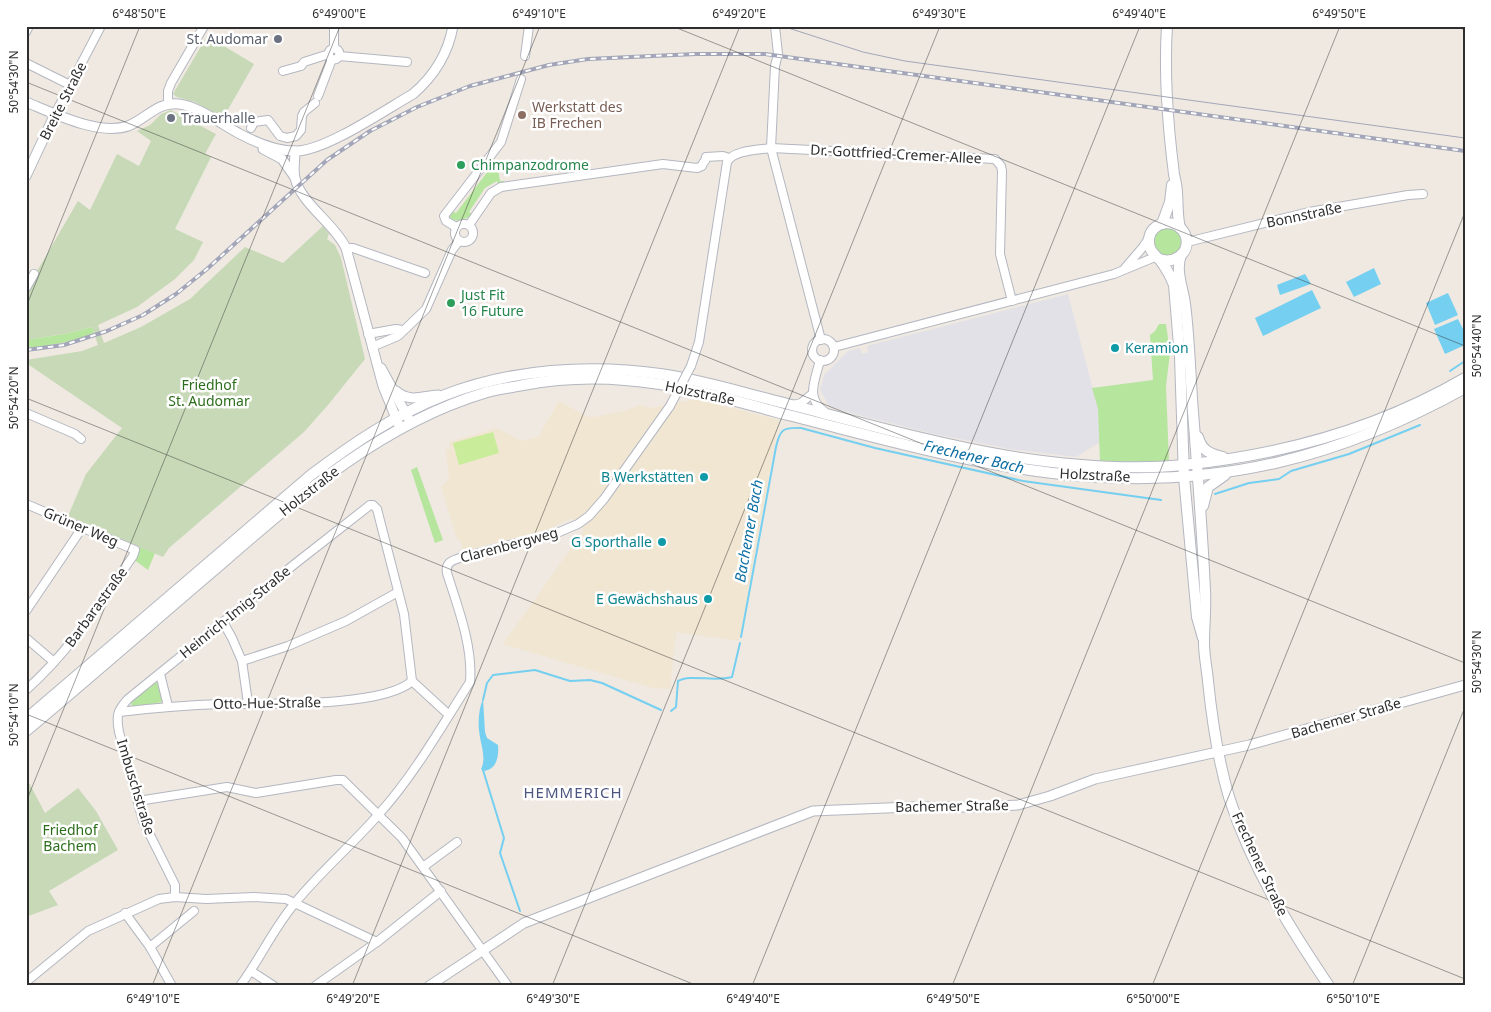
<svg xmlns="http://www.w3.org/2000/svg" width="1491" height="1012" font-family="'Noto Sans',sans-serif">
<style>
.industrial{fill:#e3e1e8}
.education{fill:#f0e6d1}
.green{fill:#b6e59e}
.cemetery{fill:#c8d9b8}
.pitch{fill:#c9ec9a}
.water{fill:#75cff0}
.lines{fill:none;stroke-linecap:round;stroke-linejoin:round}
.stream{stroke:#75cff0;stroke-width:2}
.minor-casing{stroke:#b4b7c1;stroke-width:10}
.tertiary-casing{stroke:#b4b7c1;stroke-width:11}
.secondary-casing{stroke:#b4b7c1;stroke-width:12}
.minor{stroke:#fff;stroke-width:8}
.tertiary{stroke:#fff;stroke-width:9}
.secondary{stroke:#fff;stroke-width:10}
.tram{stroke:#a3a6b8;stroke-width:1}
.rail-casing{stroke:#a3a6b8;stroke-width:4}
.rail{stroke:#fff;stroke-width:2;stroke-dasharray:5.5;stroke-linecap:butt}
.minor-bridge-casing{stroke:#b4b7c1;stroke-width:10;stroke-linecap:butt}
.minor-bridge{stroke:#fff;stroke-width:8}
.ticks{fill:none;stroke:#2e2e2e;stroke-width:1;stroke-opacity:0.45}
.worship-dot{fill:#6b7280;stroke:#fff;stroke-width:2}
.education-dot{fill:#8d6e63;stroke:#fff;stroke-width:2}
.leisure-dot{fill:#2e9e5b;stroke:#fff;stroke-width:2}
.culture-dot{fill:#0f9aa8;stroke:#fff;stroke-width:2}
.labels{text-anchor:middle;stroke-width:5;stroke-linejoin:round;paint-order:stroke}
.worship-label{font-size:14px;fill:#5b616d;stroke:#fff;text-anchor:end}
.street-label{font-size:14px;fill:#2e2e2e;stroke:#fff}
.education-label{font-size:14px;fill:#785e54;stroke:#fff;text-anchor:start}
.leisure-label{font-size:14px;fill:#27864d;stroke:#fff;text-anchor:start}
.culture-label{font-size:14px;fill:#0d838f;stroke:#fff;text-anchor:end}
.park-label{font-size:14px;fill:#2c6e1b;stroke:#fff}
.water-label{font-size:15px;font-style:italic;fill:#0d6fa3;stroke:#fff}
.neighbourhood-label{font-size:15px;letter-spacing:1px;fill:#4d5680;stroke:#fff}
.neatline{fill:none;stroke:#2e2e2e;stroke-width:2}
.ticks-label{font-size:12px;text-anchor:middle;fill:#2e2e2e}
</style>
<rect width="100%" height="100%" fill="#efe9e1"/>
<!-- industrial -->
<polygon class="industrial" points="1068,294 1098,409 1100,442 1076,457 1010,449 930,433 847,412 829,406 820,390 824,375 848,351 860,348 862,354 868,352 867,346"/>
<!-- education -->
<polygon class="education" points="696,399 779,420 739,641 676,632 670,689 653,688 503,644 584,530 572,518 543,531 463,551 461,543 456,536 441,486 449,480 446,449 450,449 449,442 497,428 522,441 538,437 559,401 588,417 595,417 627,410 640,405 651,408"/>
<!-- green -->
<g class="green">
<path d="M495,162L502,167L498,170L500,181H504V183L498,184L497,181L485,188L469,212L472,214C467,220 453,224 449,216L452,211L456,213Z"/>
<circle cx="1167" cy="242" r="14"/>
<polygon points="1159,324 1166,324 1170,353 1166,386 1169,462 1100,461 1098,409 1092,388 1153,380 1150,335 1155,331"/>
<path d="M92,327L94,333C73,342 49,346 26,348V340L64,334Z"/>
<polygon points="417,467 443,540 435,543 411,470"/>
<polygon points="140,547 155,553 148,570 133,559"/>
<polygon points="153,683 157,683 159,684 162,702 136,707 132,706 131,704 133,700"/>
</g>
<!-- cemetery -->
<g class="cemetery">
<polygon points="207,36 254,64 226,113 219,116 195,102 177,97 173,94"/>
<polygon points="171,110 216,134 205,154 211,157 175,229 203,242 194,260 175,279 137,307 98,325 104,343 141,327 190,299 245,247 283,263 323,226 329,234 327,239 335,245 341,258 365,359 328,405 304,432 169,548 163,557 68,516 86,474 122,428 26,363 26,360 82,351 98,345 92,327 64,334 26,340 26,290 78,201 90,210 117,154 139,166 151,141 137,131 150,125 161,114"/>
<polygon points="26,777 45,813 78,788 96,811 118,850 49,891 58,905 26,917"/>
</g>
<!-- pitch -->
<polygon class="pitch" points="493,432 499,453 459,465 453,443"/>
<!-- water -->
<g class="water">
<polygon points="1374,268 1381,284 1354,297 1346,282"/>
<polygon points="1305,274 1311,284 1280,295 1277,285"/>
<polygon points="1312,290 1321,308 1263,336 1255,318"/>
<polygon points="1448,293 1458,315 1435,325 1426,303"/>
<polygon points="1458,319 1465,333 1465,345 1445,354 1434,329"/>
<path d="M483,699L485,732L487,738L498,745C499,756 497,770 483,771L481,769C487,758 480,743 479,730C478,721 479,708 483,699Z"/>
</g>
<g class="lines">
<!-- stream -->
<g class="stream">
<polyline points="1450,371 1465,361"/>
<polyline points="1215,494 1249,483 1279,479 1291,471 1349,454 1420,425"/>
<path d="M741,637L776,447C780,430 782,427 801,428L875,448L1023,481L1161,500"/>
<polyline points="483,700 487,683 493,675 535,670 570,681 590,680 602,683 661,710"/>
<path d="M671,711L676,707L678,681C691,674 714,682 732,677L740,643"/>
<polyline points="483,770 504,838 500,853 520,911"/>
</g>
<defs>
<g id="minor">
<polyline points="775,26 778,54 775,66 771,148 821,340"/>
<polyline points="26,32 29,26"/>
<polyline points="334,48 334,26"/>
<circle cx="334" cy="54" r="5.5"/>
<polyline points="339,56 407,62"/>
<polyline points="525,56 529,26"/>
<polyline points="26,63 70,85"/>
<polyline points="283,71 301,66 304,62 329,54"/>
<polyline points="318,96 332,59"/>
<polyline points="168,104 168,91 171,83 204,26"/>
<polyline points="55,114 101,26"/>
<polyline points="251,128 254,122 268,120 280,136 287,138 296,136 301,130 302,116 304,112 315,103"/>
<polyline points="705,161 706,157 723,156 729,158"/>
<circle cx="464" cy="233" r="9"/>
<polyline points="469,225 491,193 501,187 663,164 697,168 702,166 703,163"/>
<polyline points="456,227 446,221 444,216 501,142 521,79"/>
<polyline points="1187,242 1309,212 1408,195 1423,194"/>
<polyline points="346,248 353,248 425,273"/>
<polyline points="1125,268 1143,247 1149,238"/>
<polyline points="26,288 34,274"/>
<polyline points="368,334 396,329 403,330"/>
<circle cx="823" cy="350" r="11"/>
<polyline points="372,347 398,336 426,309 452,250 459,241"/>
<polyline points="834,347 1114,274 1155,257"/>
<path d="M820,360C815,381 805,398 825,412"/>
<path d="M691,366L699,342L727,162C733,150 759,150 771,148L995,159L1001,166L1002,171L1000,254L1012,301"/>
<polyline points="793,405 801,403 812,394"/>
<polyline points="26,413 75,434 81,439"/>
<path d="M26,504L135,550L133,556C100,603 70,651 26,690"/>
<polyline points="26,611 82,528"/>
<polyline points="223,622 232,638 242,661 248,703"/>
<polyline points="26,638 54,662"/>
<polyline points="242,661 288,646 346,621 398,592"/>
<polyline points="160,674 168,706"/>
<path d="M119,712C153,708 187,705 221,704C263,703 383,708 412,681"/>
<polyline points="138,801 227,787 256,793 336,780 343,780 402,838 508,986"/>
<polyline points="423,867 457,842"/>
<path d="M175,897V885L143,821L119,732C116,716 117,711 128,699L296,563L370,505H373L377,509L404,614L412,681L449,715"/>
<polyline points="125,913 150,947 172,986"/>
<polyline points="150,947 194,911"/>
<polyline points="251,971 274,986"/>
<polyline points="26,982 88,931 159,899 175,897 206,899 254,897 286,899 377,942 441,891"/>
<path d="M240,986C260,959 273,929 295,903C321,871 352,845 379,814C415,774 441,727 470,682C473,646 458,608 447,573C445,562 453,560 463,557L557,533L578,524L589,516L604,499L670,406"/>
<polyline points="315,986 377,942"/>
</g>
<g id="tertiary">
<path d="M26,102C53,113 99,136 128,126C146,119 158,101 179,104C198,106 223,125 240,134C257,143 278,152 298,151C328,149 385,110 413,94C434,76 448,54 453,26"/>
<polyline points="263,149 282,159 294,176"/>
<path d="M295,151C295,160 293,170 295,178C301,204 334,223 346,248L383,386L400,428"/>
<polyline points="26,176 55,114"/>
<polyline points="381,368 411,423"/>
<path d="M396,391C410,403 422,396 438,395"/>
<polyline points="429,986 524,923 813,811 910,807 981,807 1018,805 1050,796 1095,779 1249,745 1465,685"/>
</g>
<g id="secondary">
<path d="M1167,26C1164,73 1168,127 1174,174C1175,180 1177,186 1177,193C1178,205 1177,216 1180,228"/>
<polyline points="1162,224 1170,202 1172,185"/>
<path d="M1181,255C1175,271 1183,288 1185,304C1189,335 1190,367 1192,399C1197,462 1202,526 1205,590C1206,608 1204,625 1204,643C1204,656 1207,669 1208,681C1212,720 1218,760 1229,797C1251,866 1289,927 1329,986"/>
<path d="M1159,259C1174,264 1190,254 1186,237C1180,216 1148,220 1149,242C1149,253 1158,256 1163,264C1168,271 1171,277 1174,285L1180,357L1184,477L1197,617L1203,638"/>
<path d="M1198,437C1202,451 1210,454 1223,457"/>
<polyline points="1203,506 1208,487 1225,475"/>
<path d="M26,719L311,475C352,444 396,414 445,395C511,369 591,364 660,374C702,380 743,393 784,403C858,422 933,443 1008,456C1065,465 1125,471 1183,465C1282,455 1379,428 1465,378"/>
<path d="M26,731C89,678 151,624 213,571C295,500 378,425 484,393C496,389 510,388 523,385C556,379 591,377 625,380C681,384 735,401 788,415C884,439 985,469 1084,476C1224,487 1342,456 1465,388"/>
</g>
</defs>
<!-- minor casing -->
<use href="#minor" class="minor-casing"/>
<!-- tertiary casing -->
<use href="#tertiary" class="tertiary-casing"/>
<!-- secondary casing -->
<use href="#secondary" class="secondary-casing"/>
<!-- minor -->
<use href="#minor" class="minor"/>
<!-- tertiary -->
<use href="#tertiary" class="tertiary"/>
<!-- secondary -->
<use href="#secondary" class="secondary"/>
<!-- tram -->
<polyline class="tram" points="782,26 863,52 905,61 1465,138"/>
<defs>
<polyline id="rail" points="26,350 64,345 107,331 143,315 176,294 207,269 327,160 370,131 417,107 470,86 549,65 588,59 696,54 765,54 1465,151"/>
</defs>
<!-- rail casing -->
<use href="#rail" class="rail-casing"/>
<!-- rail -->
<use href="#rail" class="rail"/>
<defs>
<polyline id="minor-bridge" points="670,406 691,366"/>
</defs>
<!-- minor-bridge casing -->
<use href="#minor-bridge" class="minor-bridge-casing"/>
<!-- minor-bridge -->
<use href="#minor-bridge" class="minor-bridge"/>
</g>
<!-- ticks -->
<path class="ticks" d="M672,26L1465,346M1455,26L1465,30M26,82L1465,663M26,307L140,26M26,398L1465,979M26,714L698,986M26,802L340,26M152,986L540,26M352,986L740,26M552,986L940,26M752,986L1140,26M952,986L1340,26M1152,986L1465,212M1352,986L1465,707"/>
<!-- markers -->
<g class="worship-dot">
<circle cx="278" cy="39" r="5"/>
<circle cx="171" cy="118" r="5"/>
</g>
<circle class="education-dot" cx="522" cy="115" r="5"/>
<g class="leisure-dot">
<circle cx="461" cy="165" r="5"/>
<circle cx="451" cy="303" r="5"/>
</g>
<g class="culture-dot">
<circle cx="1115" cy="348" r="5"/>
<circle cx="704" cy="477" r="5"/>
<circle cx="662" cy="542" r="5"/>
<circle cx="708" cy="599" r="5"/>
</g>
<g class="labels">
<!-- worship labels -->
<g class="worship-label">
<text x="268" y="44">St. Audomar</text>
<text x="181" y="123" text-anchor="start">Trauerhalle</text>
</g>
<!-- street labels -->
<g class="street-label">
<text transform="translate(63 101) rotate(-63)" y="5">Breite Straße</text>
<text transform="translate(896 154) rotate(3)" y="5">Dr.-Gottfried-Cremer-Allee</text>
<text transform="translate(1304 215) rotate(-12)" y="5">Bonnstraße</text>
<text transform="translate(700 393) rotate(12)" y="5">Holzstraße</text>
<text transform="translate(1095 475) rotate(3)" y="5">Holzstraße</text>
<text transform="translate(309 491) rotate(-38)" y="5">Holzstraße</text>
<text transform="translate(81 527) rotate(23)" y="5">Grüner Weg</text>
<text transform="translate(509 545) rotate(-15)" y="5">Clarenbergweg</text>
<text transform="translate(96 607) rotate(-54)" y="5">Barbarastraße</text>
<text transform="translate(235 612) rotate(-39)" y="5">Heinrich-Imig-Straße</text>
<text transform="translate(267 703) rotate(-1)" y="5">Otto-Hue-Straße</text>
<text transform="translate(1346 718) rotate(-16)" y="5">Bachemer Straße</text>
<text transform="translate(136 787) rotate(73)" y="5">Imbuschstraße</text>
<text transform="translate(952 806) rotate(-1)" y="5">Bachemer Straße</text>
<text transform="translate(1260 864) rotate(65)" y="5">Frechener Straße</text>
</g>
<!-- education labels -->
<g class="education-label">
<text x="532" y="112">Werkstatt des<tspan x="532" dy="16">IB Frechen</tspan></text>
</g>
<!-- leisure labels -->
<g class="leisure-label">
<text x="471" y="170">Chimpanzodrome</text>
<text x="461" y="300">Just Fit<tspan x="461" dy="16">16 Future</tspan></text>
</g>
<!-- culture labels -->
<g class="culture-label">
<text x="1125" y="353" text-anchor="start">Keramion</text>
<text x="694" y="482">B Werkstätten</text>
<text x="652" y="547">G Sporthalle</text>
<text x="698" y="604">E Gewächshaus</text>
</g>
<!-- park labels -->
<g class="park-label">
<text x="209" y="390">Friedhof<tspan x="209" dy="16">St. Audomar</tspan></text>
<text x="70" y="835">Friedhof<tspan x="70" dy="16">Bachem</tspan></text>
</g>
<!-- water labels -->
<g class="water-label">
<text transform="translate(974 457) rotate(13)" y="5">Frechener Bach</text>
<text transform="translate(749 531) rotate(-80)" y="5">Bachemer Bach</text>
</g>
<!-- neighbourhood labels -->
<g class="neighbourhood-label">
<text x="573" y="798">HEMMERICH</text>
</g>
</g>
<!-- border -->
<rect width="1491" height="1012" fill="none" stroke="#ffffff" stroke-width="55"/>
<rect x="28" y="28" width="1436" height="956" class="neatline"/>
<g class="ticks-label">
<text x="139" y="18">6°48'50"E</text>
<text x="339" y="18">6°49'00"E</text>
<text x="539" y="18">6°49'10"E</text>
<text x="739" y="18">6°49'20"E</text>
<text x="939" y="18">6°49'30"E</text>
<text x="1139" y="18">6°49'40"E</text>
<text x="1339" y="18">6°49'50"E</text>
<text transform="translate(14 82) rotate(-90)" y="4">50°54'30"N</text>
<text transform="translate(1477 346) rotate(-90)" y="4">50°54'40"N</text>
<text transform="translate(14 398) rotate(-90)" y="4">50°54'20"N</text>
<text transform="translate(1477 662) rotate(-90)" y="4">50°54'30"N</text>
<text transform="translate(14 715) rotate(-90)" y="4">50°54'10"N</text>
<text x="153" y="1003">6°49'10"E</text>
<text x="353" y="1003">6°49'20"E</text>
<text x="553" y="1003">6°49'30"E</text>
<text x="753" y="1003">6°49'40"E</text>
<text x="953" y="1003">6°49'50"E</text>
<text x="1153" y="1003">6°50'00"E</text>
<text x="1353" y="1003">6°50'10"E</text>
</g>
</svg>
